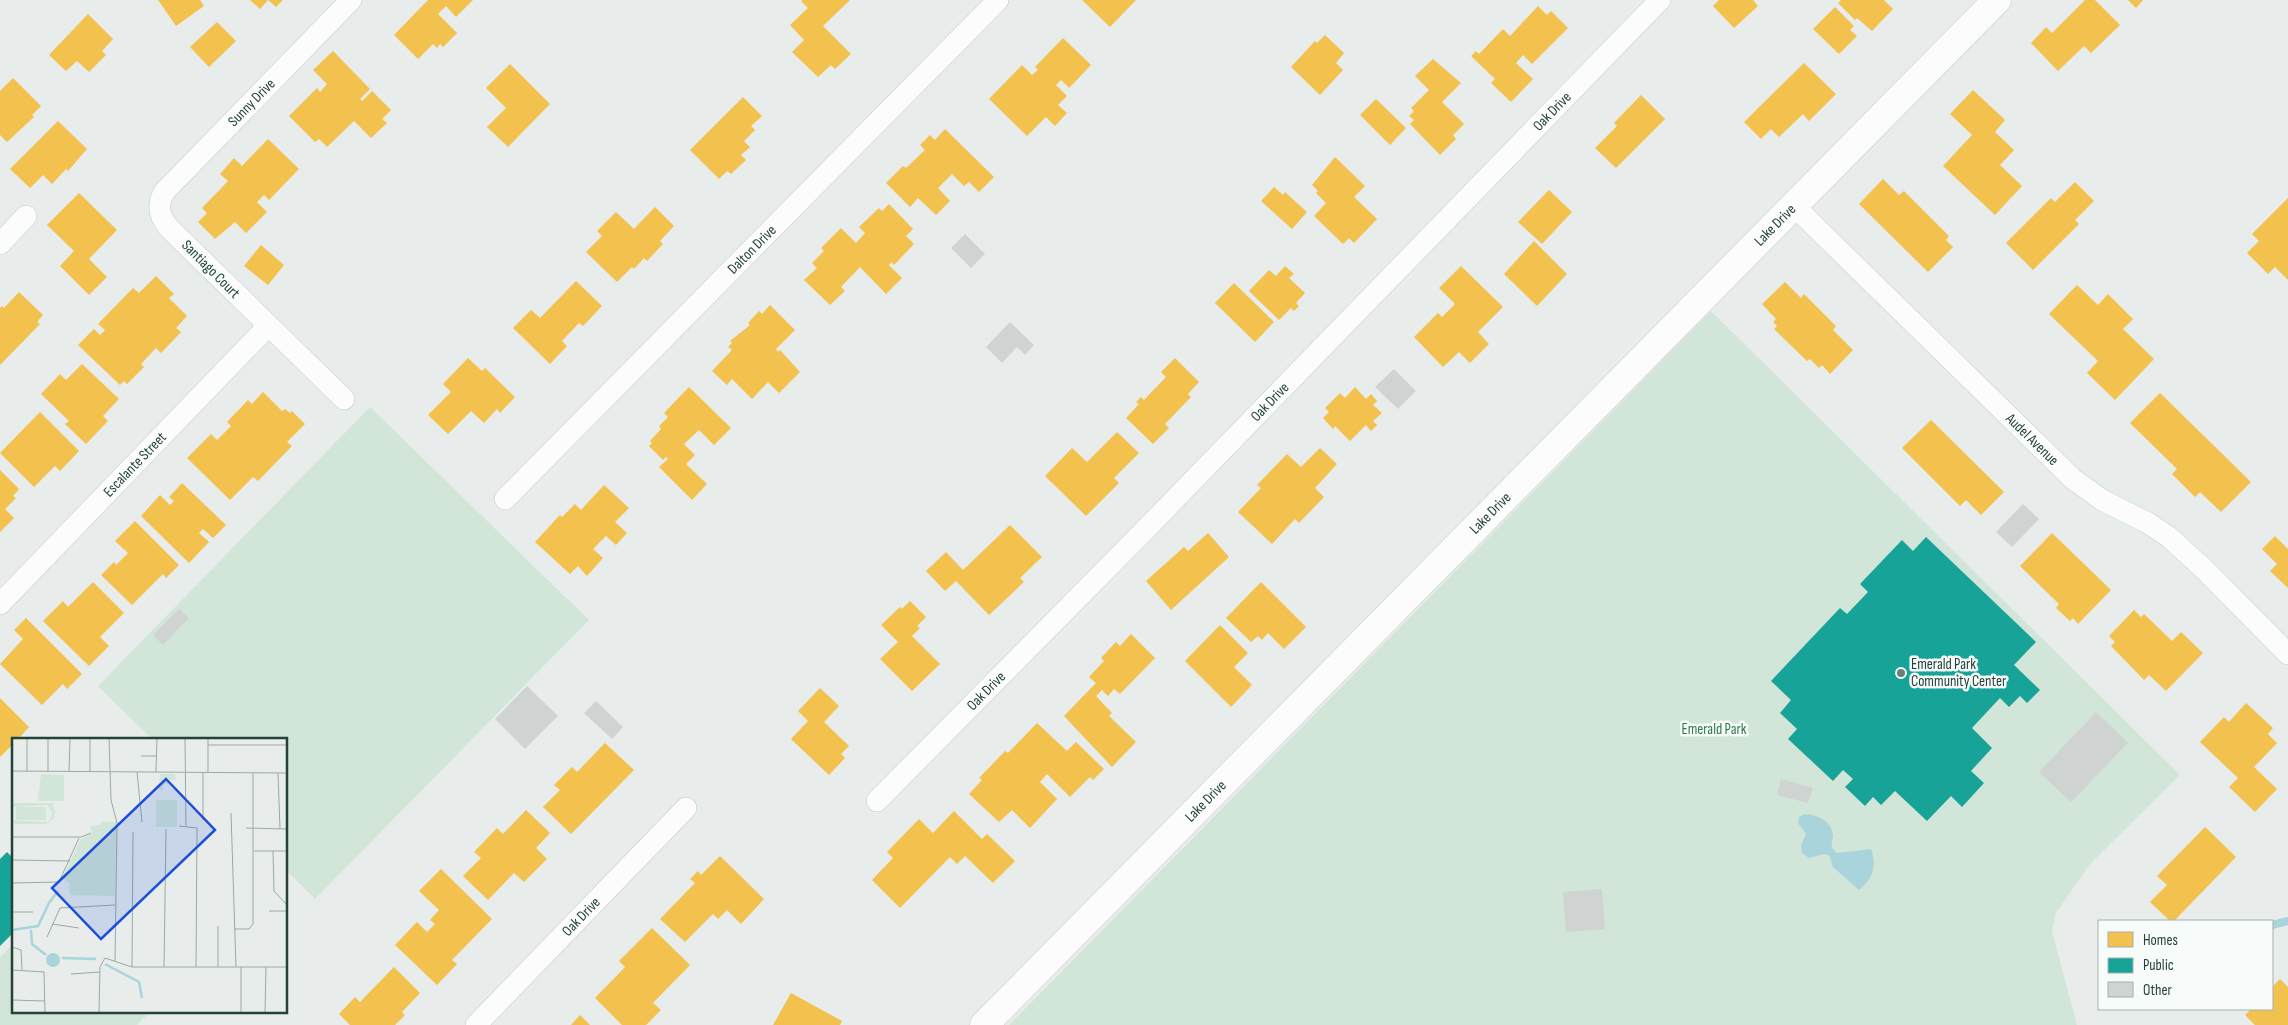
<svg xmlns="http://www.w3.org/2000/svg" width="2288" height="1025" font-family="'Sofia Sans Condensed',sans-serif">
<style>
.green{fill:#d1e6d8}
.water{fill:#a9d4db}
.homes{fill:#f2c14e}
.public{fill:#17a398}
.lines{fill:none;stroke-linecap:round;stroke-linejoin:round}
.stream{stroke:#a9d4db;stroke-width:8}
.building{fill:#cfd4d2}
.minor-casing{stroke:#c5cac8;stroke-width:22}
.tertiary-casing{stroke:#c5cac8;stroke-width:29}
.minor{stroke:#fcfcfc;stroke-width:21}
.tertiary{stroke:#fcfcfc;stroke-width:28}
.poi-dot{fill:#697e78;stroke:#f7fbf9;stroke-width:2}
.labels{text-anchor:middle;stroke-width:5;stroke-linejoin:round;paint-order:stroke}
.street-label{font-size:15px;fill:#24423a;stroke:#f7fbf9}
.poi-label{font-size:15px;fill:#24423a;stroke:#f7fbf9;text-anchor:start}
.park-label{font-size:15px;fill:#2d7a4b;stroke:#f7fbf9}
.inset-river{fill:none;stroke:#a9d4db;stroke-width:2.5}
.inset-road{fill:none;stroke:#9aa9a4;stroke-width:1}
.view{fill:#1d4ed8;fill-opacity:0.15;stroke:#1d4ed8;stroke-width:2.5}
.inset-edge{fill:none;stroke:#24423a;stroke-width:2.5}
</style>
<rect width="100%" height="100%" fill="#e8edeb"/>
<!-- green -->
<g class="green">
<polygon points="1711,311 2180,775 2090,864 2056,913 2052,931 2077,1025 1009,1025"/>
<polygon points="370,407 589,620 315,899 286,870 286,739 152,739 98,686"/>
<polygon points="14,943 14,1011 151,1011 137,1025 0,1025 0,957"/>
</g>
<!-- water -->
<path class="water" d="M1805,814C1818,815 1832,821 1833,835C1833,840 1831,843 1832,848L1837,853L1871,849C1877,866 1873,879 1859,890L1833,867L1829,855L1824,854L1809,858L1802,853L1801,845L1806,834L1798,823L1799,817Z"/>
<!-- homes -->
<g class="homes">
<polygon points="158,0 200,0 204,6 176,26"/>
<polygon points="250,0 268,0 260,9"/>
<polygon points="268,0 283,0 276,7"/>
<polygon points="428,0 473,0 456,17 446,6 438,14 457,33 443,47 440,44 437,48 433,44 418,59 394,35"/>
<polygon points="803,0 850,0 823,26 851,54 835,69 831,65 818,77 792,52 804,40 790,25 808,8 801,1"/>
<polygon points="1082,0 1136,0 1110,27"/>
<polygon points="1719,0 1753,0 1758,6 1734,28 1713,6"/>
<polygon points="1841,0 1884,0 1893,9 1872,31 1857,18 1855,20 1838,3"/>
<polygon points="2085,0 2095,0 2120,25 2091,53 2084,46 2058,71 2031,43 2046,27 2052,33"/>
<polygon points="2128,0 2143,0 2136,8"/>
<polygon points="1538,6 1547,15 1551,11 1568,28 1532,64 1523,55 1516,63 1533,79 1511,102 1491,83 1495,79 1471,56 1476,51 1479,54 1503,29 1510,36"/>
<polygon points="1835,7 1854,26 1850,30 1857,36 1839,54 1813,29"/>
<polygon points="88,14 113,39 102,51 106,55 89,72 77,61 66,71 49,55"/>
<polygon points="217,22 236,41 209,67 190,47"/>
<polygon points="1325,35 1344,53 1336,63 1343,70 1320,95 1291,67 1315,41 1317,43"/>
<polygon points="1063,38 1091,65 1069,88 1061,80 1056,85 1067,96 1058,105 1067,113 1055,126 1046,117 1027,136 989,99 1022,65 1032,75 1038,70 1035,67"/>
<polygon points="333,51 370,89 360,99 362,101 372,91 391,110 382,119 387,123 371,138 354,121 327,147 319,139 315,142 289,116 317,88 320,92 327,84 313,70"/>
<polygon points="1433,59 1461,83 1442,102 1464,124 1453,135 1456,139 1440,155 1410,124 1414,120 1409,116 1414,111 1411,108 1429,90 1415,76"/>
<polygon points="1804,63 1836,94 1809,121 1803,114 1779,137 1771,129 1761,139 1744,122"/>
<polygon points="510,64 550,104 508,147 487,127 506,108 486,88"/>
<polygon points="13,78 41,106 32,115 34,117 7,142 0,135 0,91"/>
<polygon points="1973,90 2005,120 1995,132 2014,150 2000,165 2022,186 1995,215 1943,166 1972,135 1950,114"/>
<polygon points="1641,95 1665,119 1616,168 1595,148 1617,126 1614,123"/>
<polygon points="743,97 762,116 751,126 755,130 744,141 750,147 741,155 746,160 731,174 727,171 719,179 690,150"/>
<polygon points="1376,99 1406,128 1390,145 1360,115"/>
<polygon points="58,121 87,149 68,171 66,169 52,184 43,175 30,188 10,169"/>
<polygon points="945,129 994,177 979,192 969,182 964,186 952,174 938,188 950,201 936,215 918,198 910,207 886,183 903,166 906,168 925,150 920,145 930,135 935,140"/>
<polygon points="268,139 299,169 269,200 264,195 257,202 267,212 246,233 235,222 215,239 198,222 207,213 202,208 228,181 220,174 234,158 242,166"/>
<polygon points="1335,157 1365,186 1354,197 1377,219 1354,243 1349,238 1343,244 1314,216 1326,203 1316,193 1318,191 1312,185"/>
<polygon points="1883,179 1899,195 1904,191 1949,236 1946,240 1953,247 1928,272 1859,204"/>
<polygon points="2075,182 2094,201 2075,220 2079,224 2033,270 2006,243 2051,198 2055,202"/>
<polygon points="1274,187 1283,195 1285,192 1307,212 1292,229 1261,201"/>
<polygon points="1549,190 1572,212 1542,244 1518,222"/>
<polygon points="79,193 117,230 89,259 107,277 89,295 60,266 74,251 47,225"/>
<polygon points="2288,198 2288,280 2275,267 2268,274 2247,253 2259,241 2252,234"/>
<polygon points="889,204 913,229 906,236 914,244 894,265 892,262 889,265 902,278 886,294 860,267 841,287 845,291 830,305 804,280 817,268 812,263 824,251 821,248 841,228 856,243 865,233 859,227 879,208 882,211"/>
<polygon points="655,207 674,226 660,241 663,244 647,261 644,258 634,269 632,267 617,282 586,252 602,236 597,231 616,212 634,229"/>
<polygon points="1534,241 1567,274 1537,306 1504,274"/>
<polygon points="261,245 284,265 268,285 244,266"/>
<polygon points="1285,266 1294,274 1289,278 1305,293 1296,303 1299,306 1294,311 1291,308 1279,320 1249,291 1269,270 1276,276"/>
<polygon points="1461,266 1503,307 1478,332 1489,344 1470,363 1459,352 1443,367 1414,337 1438,313 1442,317 1455,304 1439,288"/>
<polygon points="156,276 174,294 169,298 187,316 176,328 181,332 161,353 156,348 141,364 144,367 127,384 124,381 120,385 78,345 94,329 100,335 105,330 98,324 133,288 139,293"/>
<polygon points="576,281 602,306 583,326 579,323 562,341 567,346 550,364 513,328 531,310 540,318"/>
<polygon points="1785,282 1801,298 1804,294 1836,326 1833,330 1853,350 1830,374 1822,365 1819,368 1810,359 1807,361 1774,329 1777,326 1773,322 1776,319 1762,304"/>
<polygon points="1234,283 1274,322 1255,342 1215,303"/>
<polygon points="2077,285 2098,305 2108,294 2133,319 2123,329 2154,359 2115,400 2087,373 2098,361 2049,314"/>
<polygon points="19,292 43,315 37,322 40,324 0,365 0,308 2,306 4,308"/>
<polygon points="770,305 795,330 776,349 778,352 780,350 800,372 779,393 768,382 752,399 732,379 727,385 712,371 732,350 728,347 732,343 730,341 750,325 748,323 759,311 762,314"/>
<polygon points="468,358 482,371 485,368 515,397 500,413 497,409 484,423 471,411 448,434 428,415 451,392 443,384"/>
<polygon points="1175,358 1199,382 1188,394 1191,397 1165,424 1169,428 1153,444 1126,418 1139,404 1136,402 1141,397 1144,400 1166,377 1161,372"/>
<polygon points="82,364 119,399 103,416 108,421 86,444 65,424 69,421 41,394 60,374 66,380"/>
<polygon points="689,387 731,428 714,445 699,430 684,444 695,455 686,464 707,484 692,500 659,467 668,459 666,457 663,460 649,446 652,443 650,441 661,429 659,426 668,417 664,413"/>
<polygon points="1355,387 1366,399 1371,394 1377,401 1373,405 1382,413 1373,421 1377,425 1371,431 1366,425 1350,441 1335,426 1333,429 1323,418 1329,412 1325,408 1340,393 1345,398"/>
<polygon points="263,392 282,411 285,409 290,413 292,411 305,424 287,442 292,446 258,481 253,477 230,500 187,458 211,434 217,440 231,426 227,422 248,400 252,404"/>
<polygon points="2160,393 2251,482 2221,512 2200,492 2195,497 2172,474 2177,469 2130,423"/>
<polygon points="40,412 79,451 60,471 55,466 34,487 0,453"/>
<polygon points="1931,420 2004,492 1981,515 1966,500 1960,506 1902,448"/>
<polygon points="1117,432 1139,453 1114,478 1119,483 1086,516 1045,476 1072,448 1087,462"/>
<polygon points="1320,448 1337,464 1315,488 1324,497 1299,523 1295,519 1272,544 1238,512 1261,488 1257,485 1287,454 1301,467"/>
<polygon points="0,470 19,489 13,496 16,498 5,509 14,518 0,532"/>
<polygon points="182,483 226,525 213,538 203,529 199,533 209,542 189,563 141,516 160,495 170,505 174,501 169,497"/>
<polygon points="604,485 629,508 615,522 627,533 616,545 606,536 593,549 603,558 587,576 578,566 570,574 535,542 560,515 562,517 575,504 581,510"/>
<polygon points="135,521 179,565 166,578 163,574 132,605 101,575 114,562 116,565 128,553 115,541"/>
<polygon points="1010,525 1042,557 1020,578 1024,582 989,615 956,581 945,591 926,571 946,552 963,570"/>
<polygon points="1208,533 1229,557 1171,610 1146,581 1184,547 1188,551"/>
<polygon points="2052,533 2111,590 2078,624 2073,618 2070,621 2056,608 2059,604 2020,566"/>
<polygon points="2275,536 2288,549 2288,588 2270,571 2277,564 2262,549"/>
<polygon points="93,582 124,613 100,637 109,646 89,666 43,621 63,601 68,607"/>
<polygon points="1261,582 1306,627 1284,649 1268,633 1262,640 1258,636 1251,642 1226,618"/>
<polygon points="910,601 926,617 917,626 920,628 912,636 940,664 912,691 880,659 898,642 881,625 900,607 902,609"/>
<polygon points="2134,610 2141,617 2144,614 2172,641 2181,632 2203,653 2166,691 2149,675 2144,680 2111,646 2115,642 2109,636"/>
<polygon points="26,618 82,674 67,689 63,684 42,705 0,664 23,639 14,630"/>
<polygon points="1220,625 1248,653 1234,667 1252,685 1231,707 1185,661"/>
<polygon points="1131,634 1155,658 1120,694 1114,689 1108,696 1102,690 1096,696 1112,713 1109,716 1136,742 1112,767 1064,716 1096,683 1089,677 1104,661 1101,658 1116,642 1120,646"/>
<polygon points="820,688 839,706 824,722 849,746 841,754 845,758 829,775 791,739 808,721 798,711"/>
<polygon points="0,698 29,727 18,739 14,739 14,743 0,757"/>
<polygon points="2246,703 2273,728 2268,734 2277,743 2254,767 2277,789 2255,812 2229,787 2238,778 2200,742 2224,717 2229,722"/>
<polygon points="1037,723 1067,751 1076,742 1104,769 1093,780 1090,777 1070,797 1047,774 1040,782 1057,799 1030,828 1012,810 999,822 969,794 982,780 979,778 1005,751 1008,753"/>
<polygon points="605,743 634,770 571,834 543,807 560,790 554,785 572,767 577,772"/>
<polygon points="526,810 550,833 536,848 547,859 524,882 514,873 488,900 463,876 481,858 474,852 497,828 503,834"/>
<polygon points="954,811 982,839 987,834 1015,861 993,883 965,856 957,864 950,857 900,908 872,880 893,858 887,852 919,819 933,833"/>
<polygon points="2205,827 2236,857 2174,921 2170,921 2150,902 2167,885 2157,876"/>
<polygon points="720,856 764,899 741,924 727,910 718,919 713,914 685,942 660,919 695,883 690,879 698,871 701,875"/>
<polygon points="441,869 492,919 452,960 457,964 437,985 395,945 417,922 427,932 435,924 430,920 439,910 419,891"/>
<polygon points="652,928 690,965 653,1003 661,1010 646,1025 622,1025 595,998 625,967 619,961"/>
<polygon points="394,967 420,993 402,1012 405,1015 395,1025 350,1025 339,1014 355,997 360,1002"/>
<polygon points="2280,979 2288,987 2288,1025 2255,1025 2245,1015 2251,1009 2272,1009 2272,987"/>
<polygon points="791,993 842,1021 840,1025 773,1025"/>
<polygon points="580,1015 590,1025 571,1025"/>
</g>
<!-- public -->
<g class="public">
<polygon points="1926,537 2036,642 2014,665 2040,690 2027,703 2020,696 2009,707 2000,698 1972,728 1992,748 1971,771 1984,783 1962,807 1951,796 1927,821 1895,791 1881,805 1873,797 1865,806 1845,787 1853,779 1843,770 1833,781 1788,739 1797,729 1780,713 1791,700 1771,681 1840,608 1847,614 1868,592 1860,584 1902,540 1913,551"/>
<polygon points="7,852 14,859 14,932 0,946 0,859"/>
</g>
<g class="lines">
<!-- stream -->
<polyline class="stream" points="2272,925 2288,921"/>
</g>
<!-- building -->
<g class="building">
<polygon points="965,234 985,254 971,268 951,248"/>
<polygon points="1010,322 1034,345 1025,355 1017,347 1002,363 986,347"/>
<polygon points="1394,369 1416,391 1398,409 1375,387"/>
<polygon points="2023,504 2039,519 2012,547 1996,532"/>
<polygon points="179,609 189,618 163,645 153,635"/>
<polygon points="527,686 558,716 525,749 495,719"/>
<polygon points="596,701 623,727 612,739 584,713"/>
<polygon points="2096,712 2128,743 2071,802 2039,772"/>
<polygon points="1781,779 1813,788 1808,803 1777,795"/>
<polygon points="1602,889 1605,929 1566,932 1563,892"/>
</g>
<g class="lines">
<defs>
<g id="minor">
<path id="s1" d="M1793,205L2073,479L2102,500L2148,523L2169,537L2206,571L2288,654"/>
<polyline points="0,244 26,216"/>
<path id="s2" d="M344,399L169,228C159,216 156,205 165,191L351,0"/>
<path id="s3" d="M505,499L998,0"/>
<path id="s4" d="M0,604L268,326"/>
<path id="s5" d="M877,801L1140,535L1660,0"/>
<path id="s6" d="M476,1025L686,808"/>
</g>
<g id="tertiary">
<path id="s7" d="M984,1025L1997,0"/>
</g>
</defs>
<!-- minor casing -->
<use href="#minor" class="minor-casing"/>
<!-- tertiary casing -->
<use href="#tertiary" class="tertiary-casing"/>
<!-- minor -->
<use href="#minor" class="minor"/>
<!-- tertiary -->
<use href="#tertiary" class="tertiary"/>
</g>
<!-- markers -->
<circle class="poi-dot" cx="1901" cy="673" r="5"/>
<g class="labels">
<!-- street labels -->
<g class="street-label">
<text dy="5" stroke="none"><textPath href="#s2" startOffset="409">Sunny Drive</textPath></text>
<text dy="5" stroke="none"><textPath href="#s5" startOffset="965">Oak Drive</textPath></text>
<text dy="5" stroke="none"><textPath href="#s7" startOffset="1125">Lake Drive</textPath></text>
<text dy="5" stroke="none"><textPath href="#s3" startOffset="351">Dalton Drive</textPath></text>
<text transform="translate(211 269) rotate(45)" y="5">Santiago Court</text>
<text dy="5" stroke="none"><textPath href="#s5" startOffset="560">Oak Drive</textPath></text>
<text dy="5" stroke="none"><textPath href="#s1" startOffset="335">Audel Avenue</textPath></text>
<text dy="5" stroke="none"><textPath href="#s4" startOffset="194">Escalante Street</textPath></text>
<text dy="5" stroke="none"><textPath href="#s7" startOffset="720">Lake Drive</textPath></text>
<text dy="5" stroke="none"><textPath href="#s5" startOffset="155">Oak Drive</textPath></text>
<text dy="5" stroke="none"><textPath href="#s7" startOffset="315">Lake Drive</textPath></text>
<text dy="5" stroke="none"><textPath href="#s6" startOffset="151">Oak Drive</textPath></text>
</g>
<!-- poi labels -->
<g class="poi-label">
<text x="1911" y="669">Emerald Park<tspan x="1911" dy="17">Community Center</tspan></text>
</g>
<!-- park labels -->
<g class="park-label">
<text x="1714" y="734">Emerald Park</text>
</g>
</g>
<!-- overview -->
<g transform="translate(12 738)">
<rect width="275" height="275" fill="#e8edeb"/>
<path d="M29,36L52,37V63H26ZM148,36H163L164,42H157V46H152L151,52H147ZM144,62H165V89H144ZM0,65H43L40,67L43,73L42,80L34,86H3L0,82L36,84L41,75L35,67L0,69ZM4,69H34V82H4ZM89,84H104L103,158L58,157L57,145L50,140L69,101L80,95L78,88L89,87Z" fill="#d1e6d8"/>
<path d="M34 222a7 7 0 1 1 14 0a7 7 0 1 1-14 0Z" fill="#a9d4db"/>
<path class="inset-river" d="M0,192L26,188L37,165L46,153M19,192L20,206L34,217M50,220L84,221M93,226L127,244L130,260"/>
<path class="inset-road" d="M15,0V34M36,0V34M97,0L99,62L105,85L103,223M173,0L174,88M196,7H275M129,18H145M0,33L275,35M57,34L58,0M78,34V0M125,34L130,84M144,34L145,0M191,35V82M196,35V0M266,35L268,91M219,75L224,229M167,88L185,90L184,229M234,90L275,91M0,99H69L79,95M242,113H275M261,113L262,153L275,167M0,122L58,123M0,145L47,144L67,100M257,173H275M0,174H21M40,186L67,190M206,188V229M223,191H237L241,186V35M35,199L48,170L103,167M0,209L9,212L10,232M120,229L121,94M152,229L154,91M229,229V275M0,232L32,234L33,275M59,236L88,234M0,262L33,263M87,275L88,229L93,220L120,229H275M253,275L254,229"/>
<path class="view" d="M154,41L203,92L89,201L40,150Z"/>
<rect width="275" height="275" class="inset-edge"/>
</g>
<!-- legend -->
<rect x="2098" y="920" width="175" height="90" fill="#f7fbf9" stroke="#a3b1ad"/>
<rect x="2108" y="932" width="25" height="15" fill="#f2c14e" stroke="#a3b1ad"/>
<text x="2143" y="945" font-size="15" fill="#24423a">Homes</text>
<rect x="2108" y="958" width="25" height="15" fill="#17a398" stroke="#a3b1ad"/>
<text x="2143" y="970" font-size="15" fill="#24423a">Public</text>
<rect x="2108" y="982" width="25" height="15" fill="#cfd4d2" stroke="#a3b1ad"/>
<text x="2143" y="995" font-size="15" fill="#24423a">Other</text>
</svg>
